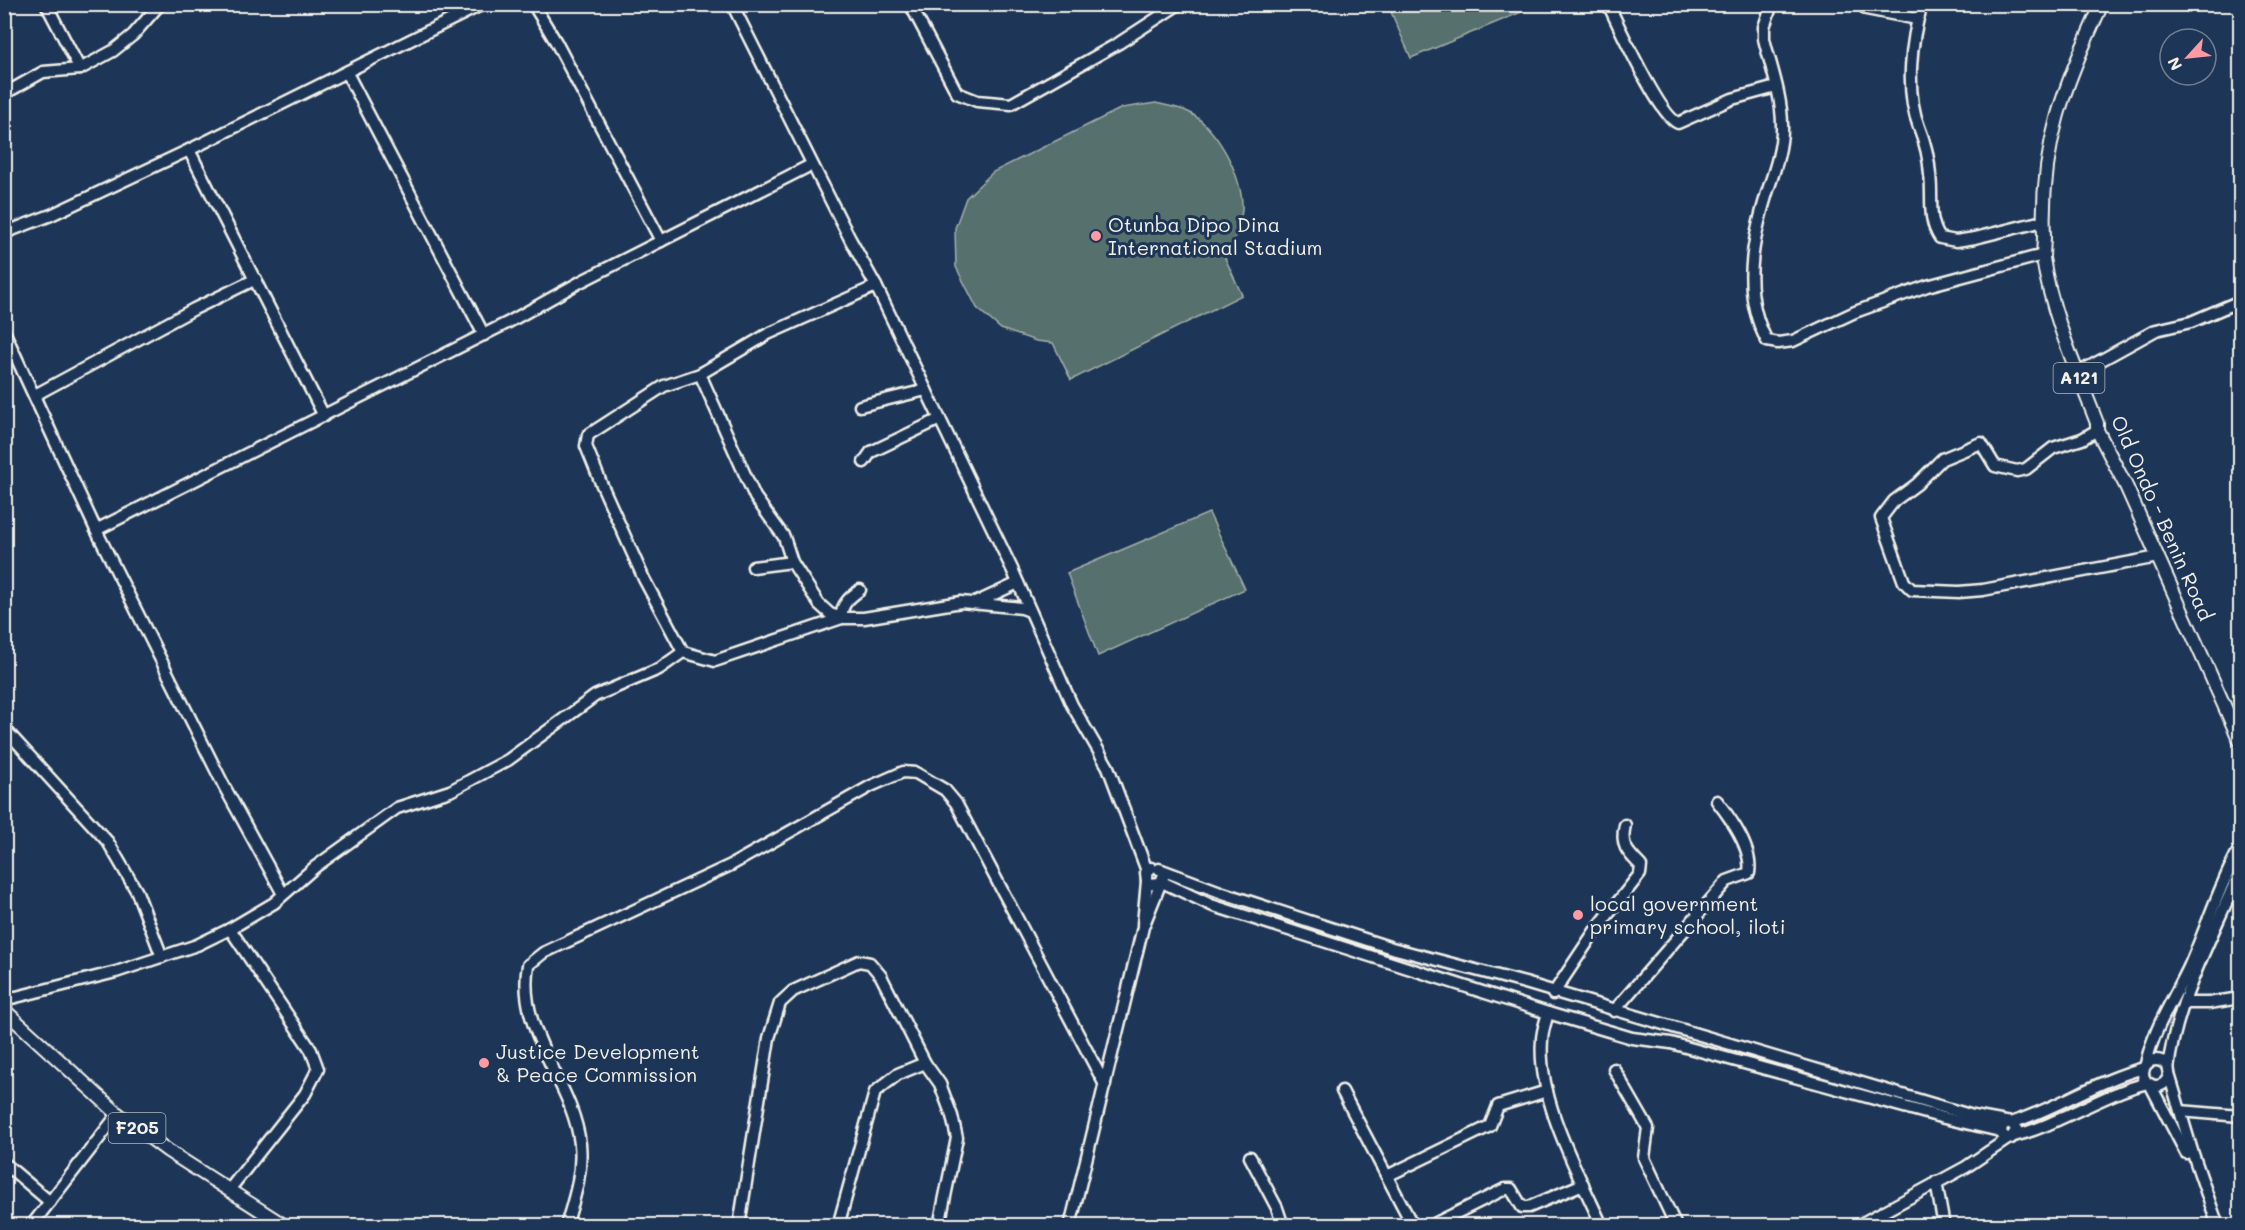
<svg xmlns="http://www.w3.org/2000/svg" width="2245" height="1230" font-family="Mali,sans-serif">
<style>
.garden{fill:#56706d;stroke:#a5b0aa;stroke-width:1.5}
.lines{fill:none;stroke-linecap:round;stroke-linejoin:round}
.minor-casing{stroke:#f4f1e8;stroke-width:15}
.major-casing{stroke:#f4f1e8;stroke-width:16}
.minor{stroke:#1d3557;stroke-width:10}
.major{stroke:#1d3557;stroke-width:12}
.poi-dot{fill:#ff9aa2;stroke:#1d3557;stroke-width:2}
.labels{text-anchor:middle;stroke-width:6;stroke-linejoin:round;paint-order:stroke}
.shield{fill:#1d3557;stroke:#b4b9bc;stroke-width:1.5}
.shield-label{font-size:18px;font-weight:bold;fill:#f4f1e8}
.poi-label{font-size:20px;fill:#f4f1e8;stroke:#1d3557;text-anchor:start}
.street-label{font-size:20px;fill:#f4f1e8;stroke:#1d3557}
</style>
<rect width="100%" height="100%" fill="#1d3557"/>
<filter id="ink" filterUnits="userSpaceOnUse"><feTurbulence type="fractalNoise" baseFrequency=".0167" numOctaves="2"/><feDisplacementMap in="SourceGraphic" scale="12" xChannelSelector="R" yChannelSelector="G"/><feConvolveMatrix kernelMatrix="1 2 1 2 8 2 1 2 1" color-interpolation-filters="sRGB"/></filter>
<g filter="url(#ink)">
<!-- garden -->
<g class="garden">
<polygon points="1388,5 1538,5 1411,58"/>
<path d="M1156,103C1165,105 1175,107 1184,110C1215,122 1244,177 1242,210C1240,228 1233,242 1225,258L1242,295L1071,380L1053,343L1036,341L1001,329L977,308L956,267L955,228L966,198L993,172L1122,108Z"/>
<polygon points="1209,513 1245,589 1098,656 1067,573"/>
</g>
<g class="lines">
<defs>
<g id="minor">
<polyline points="46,4 80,69"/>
<polyline points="533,4 556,42 661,241"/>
<polyline points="732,4 850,239 876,286 1012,569 1072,705 1108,767 1147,871"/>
<polyline points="910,4 957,93 977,101 1011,104 1119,43 1179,4"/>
<path d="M1608,4C1619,26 1659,116 1678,123L1732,99L1776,87"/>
<path d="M1772,4L1764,27V39C1771,67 1782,97 1782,125C1783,147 1774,172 1767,193C1752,242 1741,293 1767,341L1778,343L1793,341L1855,312L1927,286L2043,255"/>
<polyline points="1865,4 1866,9 1917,19"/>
<path d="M1922,4C1911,40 1905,91 1919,127C1925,142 1929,159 1930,175C1933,197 1927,219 1940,238L1956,241L1975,238L2043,221"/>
<polyline points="347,73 484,335"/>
<polyline points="4,94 43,72 80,69 113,51 133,35 160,4"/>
<polyline points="189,150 324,416"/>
<polyline points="4,233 51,215 189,150 483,4"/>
<polyline points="4,331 96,530 224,786 283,894"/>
<polyline points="2078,373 2156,330 2191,322 2240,301"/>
<path d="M700,374L755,497L784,537L792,562L819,604L830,614L842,618C840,605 850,597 860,590"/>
<polyline points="35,395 194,309 256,279"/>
<polyline points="860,406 926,390"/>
<polyline points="2097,430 2082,439 2053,448 2026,469 2017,471 1995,466 1981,443 1942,459 1917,484 1894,501 1881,518 1904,582 1912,590 1959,592 1983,590 2158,557"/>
<polyline points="864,462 871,452 940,419"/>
<polyline points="96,530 507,323 582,281 811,165"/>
<polyline points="753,567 792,562"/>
<polyline points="975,603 1018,583"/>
<polyline points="683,652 644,579 601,483 586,446 588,435 664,386 700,374 768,334 876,286"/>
<polyline points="4,728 108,842 137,892 162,957"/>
<polyline points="1151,868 1146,873 1147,881 1151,884 1160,883"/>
<polyline points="1159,869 1223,893 1392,948 1525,983 1973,1116 2011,1123 2017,1129 2011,1138 2006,1138 2001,1133 2002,1126 2006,1123"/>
<polyline points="1162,882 1211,905 1548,1013 1632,1038 1671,1043 1944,1118 2000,1131"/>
<polyline points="1143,924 1147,881"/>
<path d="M1553,994L1595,931L1640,874L1641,866C1627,852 1620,845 1625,825"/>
<polyline points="4,1000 116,972 197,945 230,929 274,903 315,867 397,808 450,791 508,760 595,696 659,669 683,652 715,661 842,618 864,618 961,602 1022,608 1030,611"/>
<polyline points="2184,1003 2209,1003 2240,998"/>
<path d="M1614,1011L1727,881L1749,873C1753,849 1731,819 1717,801"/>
<path d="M1548,1013C1546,1021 1542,1031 1542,1040C1537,1100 1578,1172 1602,1226"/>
<circle cx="2156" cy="1073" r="13"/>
<path d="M2146,1064C2153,1029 2174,999 2189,967C2207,927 2219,885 2240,848"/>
<polyline points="1614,1069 1648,1128 1644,1158 1676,1226"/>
<path d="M2168,1070C2175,1002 2214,934 2240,871"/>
<polyline points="2169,1074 2192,1151 2218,1226"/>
<polyline points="2150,1084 2186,1153"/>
<polyline points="1342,1091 1413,1226"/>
<polyline points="2180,1111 2240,1116"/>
<path d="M2011,1123C2057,1108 2098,1080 2144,1068"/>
<path d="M2014,1136C2061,1124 2101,1094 2148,1083"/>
<polyline points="1250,1157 1277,1208 1283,1226"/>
<polyline points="4,1163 50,1202"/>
<polyline points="1387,1176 1490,1126 1498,1106 1547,1091"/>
<polyline points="1936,1182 1944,1226"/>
<polyline points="229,1190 305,1094 318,1069 311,1050 230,929"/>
<polyline points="31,1226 118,1114"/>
<path d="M566,1226C574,1199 583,1173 580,1144C573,1081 516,1033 528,965L543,953L731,865L871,786L903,772L916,773L945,790L956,803L1105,1085"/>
<polyline points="739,1226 769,1038 780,1003 793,991 859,961 870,963 881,976 925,1063 940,1084 952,1116 957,1138 939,1226"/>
<polyline points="838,1226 875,1092 898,1074 925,1063"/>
<polyline points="1070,1226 1143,927 1163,877"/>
<polyline points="1430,1226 1505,1189 1511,1189 1522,1207 1529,1207 1583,1184"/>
<polyline points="1857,1226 1966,1167 2009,1138"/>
</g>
<g id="major">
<path d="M2102,4C2065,83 2040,146 2044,236C2044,243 2043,251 2043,258C2051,313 2077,371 2097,423V430L2126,486L2240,741"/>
<polyline points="4,1010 118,1114 168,1151 285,1226"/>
</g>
</defs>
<!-- minor casing -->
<use href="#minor" class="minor-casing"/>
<!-- major casing -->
<use href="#major" class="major-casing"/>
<!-- minor -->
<use href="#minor" class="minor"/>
<!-- major -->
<use href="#major" class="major"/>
</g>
</g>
<!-- markers -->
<g class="poi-dot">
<circle cx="1096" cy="236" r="6"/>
<circle cx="1578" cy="915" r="6"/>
<circle cx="484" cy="1063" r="6"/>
</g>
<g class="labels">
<!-- shield labels -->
<g class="shield">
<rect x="2053.5" y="363" width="51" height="30" rx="4.5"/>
<rect x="108.5" y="1113" width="57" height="30" rx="4.5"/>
</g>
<g class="shield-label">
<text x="2079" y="384">A121</text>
<text x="137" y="1134">F205</text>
</g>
<!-- poi labels -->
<g class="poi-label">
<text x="1108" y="232">Otunba Dipo Dina<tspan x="1108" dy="23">International Stadium</tspan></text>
<text x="1590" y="911">local government<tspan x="1590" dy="23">primary school, iloti</tspan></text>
<text x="496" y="1059">Justice Development<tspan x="496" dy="23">&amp; Peace Commission</tspan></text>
</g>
<!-- street labels -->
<g class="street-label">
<text transform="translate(2162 518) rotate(66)" y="7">Old Ondo - Benin Road</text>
</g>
</g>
<!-- margin -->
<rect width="2245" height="1230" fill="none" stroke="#1d3557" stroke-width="24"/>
<rect x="12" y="12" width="2221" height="1206" fill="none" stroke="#f4f1e8" stroke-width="2" filter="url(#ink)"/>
<!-- north arrow -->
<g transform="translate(2188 57) rotate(243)"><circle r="28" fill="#1d3557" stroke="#738091" stroke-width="1.5"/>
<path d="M0-4.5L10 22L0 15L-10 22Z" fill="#ff9aa2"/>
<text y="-9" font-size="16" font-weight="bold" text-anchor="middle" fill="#f4f1e8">N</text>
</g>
</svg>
